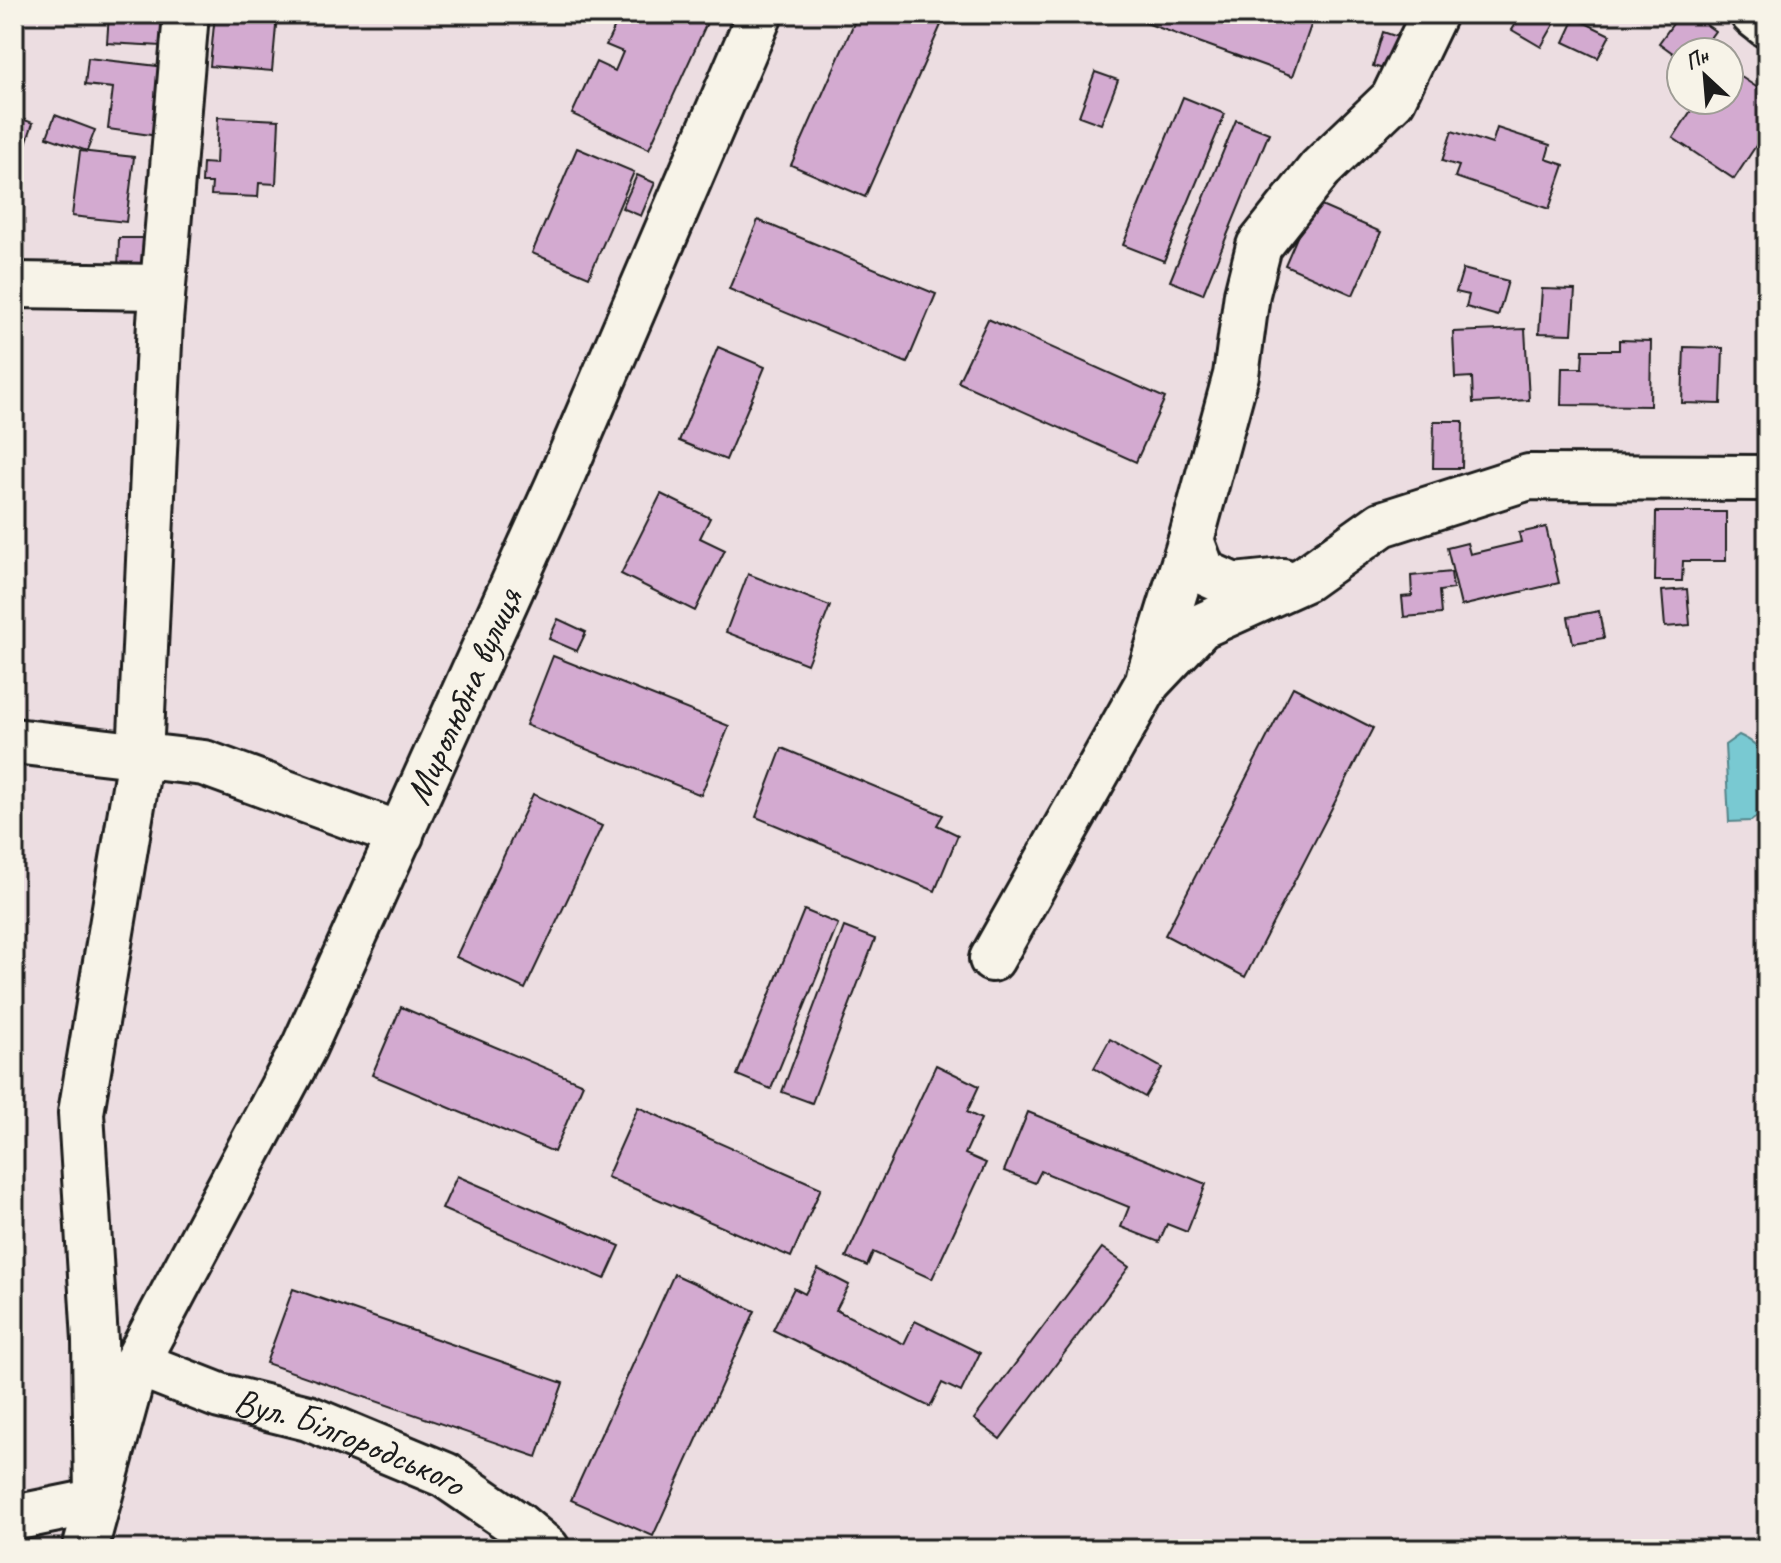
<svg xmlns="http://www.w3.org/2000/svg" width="1781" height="1563" font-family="Caveat,sans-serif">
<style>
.water{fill:#79c9d2;stroke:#548489;stroke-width:2}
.building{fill:#d3aad0;stroke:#1c1c1c;stroke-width:2}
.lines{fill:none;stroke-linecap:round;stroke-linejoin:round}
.minor-casing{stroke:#1c1c1c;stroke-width:50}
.minor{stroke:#f7f3e8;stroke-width:44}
.labels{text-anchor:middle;stroke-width:8;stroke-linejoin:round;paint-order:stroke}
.street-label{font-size:38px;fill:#1c1c1c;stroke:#f7f3e8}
</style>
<rect width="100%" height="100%" fill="#ecdde1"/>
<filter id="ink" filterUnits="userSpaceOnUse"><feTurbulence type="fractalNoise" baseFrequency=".0125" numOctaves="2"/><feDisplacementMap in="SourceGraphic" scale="16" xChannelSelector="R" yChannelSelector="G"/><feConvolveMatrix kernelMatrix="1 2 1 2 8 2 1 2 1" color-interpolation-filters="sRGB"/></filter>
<g filter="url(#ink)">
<!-- water -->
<path class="water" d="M1739,735C1777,752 1767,773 1767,809L1751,821L1729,822L1725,745Z"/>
<!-- building -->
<g class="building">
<polygon points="109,14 163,14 162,46 107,43"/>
<polygon points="215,14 277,15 272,71 210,66"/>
<polygon points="621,14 629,14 640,19 642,14 711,14 649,149 572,114 596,62 615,71 623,52 606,45"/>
<polygon points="858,14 915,14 941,25 865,197 791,165"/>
<polygon points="1121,14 1315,14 1293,76"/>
<polygon points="1522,14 1560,14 1541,47 1512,30"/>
<polygon points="1680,14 1691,14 1715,31 1700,52 1681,52 1681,59 1659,43"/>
<polygon points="1575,18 1610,35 1598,58 1564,42"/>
<polygon points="1383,32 1407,40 1398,73 1373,66"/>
<polygon points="88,58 166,67 158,136 108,129 113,88 85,85"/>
<polygon points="1729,69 1767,94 1767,129 1734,179 1673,138 1698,100 1729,100"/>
<polygon points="1095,72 1118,80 1101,124 1079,116"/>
<polygon points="1183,97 1225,114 1164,261 1123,245"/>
<polygon points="55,115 95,130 87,151 47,137"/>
<polygon points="14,116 33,123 19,164 14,163"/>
<polygon points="218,117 279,120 276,184 259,183 258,197 211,195 212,183 202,183 203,163 216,164"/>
<polygon points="1236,120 1269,133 1203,294 1170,281"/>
<polygon points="1497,128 1550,145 1546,159 1564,165 1549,209 1455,177 1459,166 1442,161 1452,131 1492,144"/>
<polygon points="577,148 634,172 589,277 532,253"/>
<polygon points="80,151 134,157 126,222 72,216"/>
<polygon points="637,175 655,183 641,216 622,208"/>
<polygon points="1312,202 1381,232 1353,295 1285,265"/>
<polygon points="758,220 936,294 907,363 729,289"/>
<polygon points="119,238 146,238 146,270 118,269"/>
<polygon points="1463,269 1508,281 1498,316 1466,307 1469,295 1456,292"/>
<polygon points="1542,289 1575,290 1572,334 1539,333"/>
<polygon points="988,319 1165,398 1136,462 958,382"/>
<polygon points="1525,329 1529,400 1473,403 1472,377 1455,378 1453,332"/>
<polygon points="1619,340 1651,341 1650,406 1561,405 1562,368 1582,368 1583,350 1619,350"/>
<polygon points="718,347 765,367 726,460 679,441"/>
<polygon points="1684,347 1723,348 1721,404 1682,403"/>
<polygon points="1434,421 1463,421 1462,468 1433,468"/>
<polygon points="661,494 710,518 700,538 725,550 695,611 621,574"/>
<polygon points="1656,512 1726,512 1726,561 1683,561 1682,581 1655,581"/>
<polygon points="1546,527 1559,583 1461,606 1447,548 1467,543 1470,554 1521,542 1519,533"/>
<polygon points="1451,572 1453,589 1439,591 1441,614 1404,617 1402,597 1412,596 1411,576"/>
<polygon points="748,574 830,606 807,664 726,632"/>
<polygon points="1687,589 1690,625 1665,627 1662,591"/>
<polygon points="1599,611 1604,638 1573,643 1568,617"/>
<polygon points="558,619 586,632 577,651 549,639"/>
<polygon points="553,656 729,726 701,795 526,725"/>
<polygon points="1293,687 1373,728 1245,977 1165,935"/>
<polygon points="782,748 943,815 937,825 958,835 935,891 756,817"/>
<polygon points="533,794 602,826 525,989 456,957"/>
<polygon points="804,910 838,924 771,1089 737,1075"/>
<polygon points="844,927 875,939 812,1103 782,1092"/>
<polygon points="401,1007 583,1084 554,1152 372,1075"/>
<polygon points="1110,1039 1162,1068 1145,1097 1094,1068"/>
<polygon points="936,1065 979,1086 967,1112 981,1119 965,1154 986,1163 932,1279 873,1252 867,1266 846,1257"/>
<polygon points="638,1107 821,1188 791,1257 607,1177"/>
<polygon points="1028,1112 1206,1184 1187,1232 1167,1224 1159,1242 1121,1227 1129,1207 1041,1171 1035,1183 1004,1171"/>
<polygon points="457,1176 620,1246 605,1279 442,1209"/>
<polygon points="1102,1248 1129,1267 1000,1439 974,1419"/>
<polygon points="818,1269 849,1285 836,1310 904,1344 915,1321 980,1353 961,1392 942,1383 930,1407 773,1330 794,1288 805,1294"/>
<polygon points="674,1274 755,1311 653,1536 571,1500"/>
<polygon points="293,1289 563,1383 537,1457 266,1363"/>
</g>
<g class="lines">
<defs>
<g id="minor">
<polyline points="1753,14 1767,25"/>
<polyline points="14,285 162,287"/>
<polyline points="1191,540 1203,572 1234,586 1283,581"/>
<polyline points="1149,676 1191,540 1236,375 1247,294 1259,246 1320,169 1393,99 1434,14"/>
<polyline points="14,741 204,763 401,835"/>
<polyline points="992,959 1148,682 1201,626 1305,579 1382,524 1529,477 1767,478"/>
<path id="s1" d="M136,1363L220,1396L308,1418L445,1475L518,1525L547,1549"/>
<polyline points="14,1518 97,1501 95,1340 81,1113 140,757 160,321 186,14"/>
<path id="s2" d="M85,1549L136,1363L304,1047L558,485L760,14"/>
</g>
</defs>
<!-- minor casing -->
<use href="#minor" class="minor-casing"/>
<!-- minor -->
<use href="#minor" class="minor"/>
</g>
</g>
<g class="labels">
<!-- street labels -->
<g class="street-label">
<text dy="13" stroke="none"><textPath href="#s2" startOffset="936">Миролюбна вулиця</textPath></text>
<text dy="13" stroke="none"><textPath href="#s1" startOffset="228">Вул. Білгородського</textPath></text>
</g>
</g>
<!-- margin -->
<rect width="1781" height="1563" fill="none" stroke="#f7f3e8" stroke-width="48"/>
<rect x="24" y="24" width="1733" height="1515" fill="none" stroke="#1c1c1c" stroke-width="3" filter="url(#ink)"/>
<!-- north arrow -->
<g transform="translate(1705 76) rotate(334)"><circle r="38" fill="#f7f3e8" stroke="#9f9d96" stroke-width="2"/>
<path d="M0-6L14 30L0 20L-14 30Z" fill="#1c1c1c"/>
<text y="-12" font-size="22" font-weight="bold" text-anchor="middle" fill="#1c1c1c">Пн</text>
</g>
</svg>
